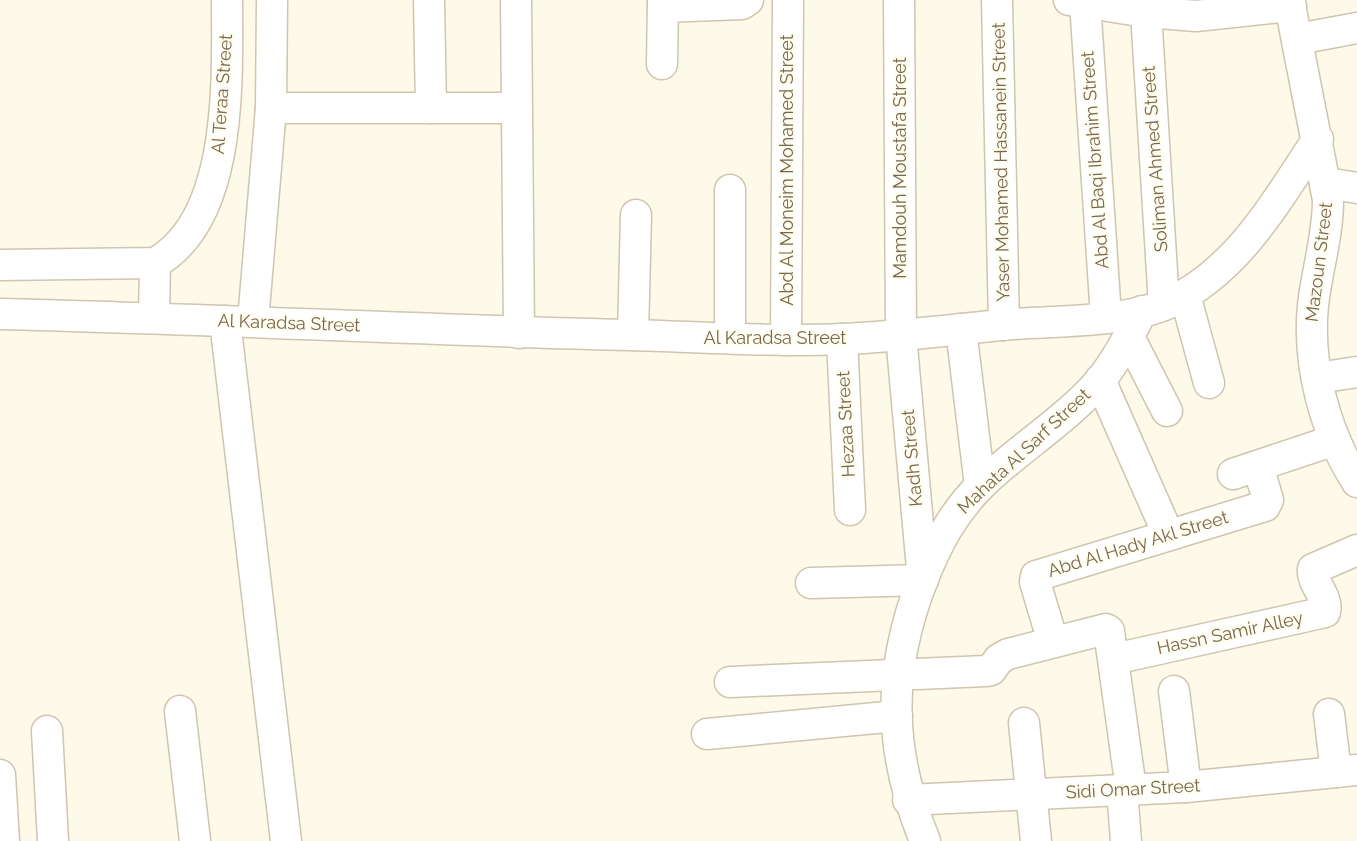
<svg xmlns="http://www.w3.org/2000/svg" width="1357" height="841" font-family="Raleway,sans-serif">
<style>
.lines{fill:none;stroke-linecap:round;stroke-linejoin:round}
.minor-casing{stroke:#d0c5ae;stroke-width:33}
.minor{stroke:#fff;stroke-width:30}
.labels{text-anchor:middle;stroke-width:4.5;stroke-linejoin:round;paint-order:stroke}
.street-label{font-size:18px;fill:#79664b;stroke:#fffdf0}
</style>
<rect width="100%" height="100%" fill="#fdfae9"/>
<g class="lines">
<defs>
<g id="minor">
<polyline points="429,0 431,108"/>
<polyline points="516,0 519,333"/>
<polyline points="997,0 1004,325"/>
<polyline points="1069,0 1146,12 1196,16 1291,6"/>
<path d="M1289,0L1328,200C1328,236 1317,270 1313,305C1307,365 1325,432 1357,482"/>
<polyline points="1085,2 1106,317"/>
<polyline points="663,7 742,4 748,0"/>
<polyline points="1146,12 1164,305"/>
<polyline points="1298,39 1357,28"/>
<polyline points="662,64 663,0"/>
<polyline points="271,108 516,108"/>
<polyline points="1326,183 1357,188"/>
<path d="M0,265L155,263C234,219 227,78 227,0"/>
<polyline points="1185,295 1209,383"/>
<path d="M0,314C211,319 421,330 631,335C701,337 771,342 842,339C895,337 949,330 1002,325C1053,320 1122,324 1169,303C1239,270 1276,201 1318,139"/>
<polyline points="154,317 155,263"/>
<polyline points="225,321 286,841"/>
<polyline points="253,321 271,108 272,0"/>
<polyline points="961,329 980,486"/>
<polyline points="633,335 636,215"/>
<polyline points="1129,337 1167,411"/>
<polyline points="730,338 730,190"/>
<polyline points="842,339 850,510"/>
<polyline points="786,340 788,0"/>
<polyline points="1317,378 1357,372"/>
<polyline points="1100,380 1168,534"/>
<polyline points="1233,474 1335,440"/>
<polyline points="811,583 923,580 901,335 899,0"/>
<polyline points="1053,642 1035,582 1036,576 1265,506 1268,500 1258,466"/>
<path d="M1114,659L1321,613L1325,612C1329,597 1311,583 1313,569L1357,550"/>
<polyline points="730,682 986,671 991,670 999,659 1008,654 1106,629 1109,631 1131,789"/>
<polyline points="1174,691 1186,787"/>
<polyline points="180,711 195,841"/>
<polyline points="1329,714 1336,772"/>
<polyline points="1024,723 1036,841"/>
<polyline points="47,731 53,841"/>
<polyline points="707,734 897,716"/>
<polyline points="0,775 4,841"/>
<polyline points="1122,790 1126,841"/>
<polyline points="908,800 1186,787 1357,770"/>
<path d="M925,841C888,750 887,672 922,581C937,544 952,514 981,485C1018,449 1066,420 1100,381C1117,360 1130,334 1142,311"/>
</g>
</defs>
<!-- minor casing -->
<use href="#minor" class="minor-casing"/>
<!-- minor -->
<use href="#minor" class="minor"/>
</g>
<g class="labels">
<!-- street labels -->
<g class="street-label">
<text transform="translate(222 94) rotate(-86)" y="6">Al Teraa Street</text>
<text transform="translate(1155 159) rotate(-94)" y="6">Soliman Ahmed Street</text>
<text transform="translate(1095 160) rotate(-94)" y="6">Abd Al Baqi Ibrahim Street</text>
<text transform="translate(1001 162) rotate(-91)" y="6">Yaser Mohamed Hassanein Street</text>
<text transform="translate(900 168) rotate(-90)" y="6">Mamdouh Moustafa Street</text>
<text transform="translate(787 170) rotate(-90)" y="6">Abd Al Moneim Mohamed Street</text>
<text transform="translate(1319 262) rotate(-83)" y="6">Mazoun Street</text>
<text transform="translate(289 323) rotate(2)" y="6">Al Karadsa Street</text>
<text x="775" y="344">Al Karadsa Street</text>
<text transform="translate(846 424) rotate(-93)" y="6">Hezaa Street</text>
<text transform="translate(1024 451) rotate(-43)" y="6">Mahata Al Sarf Street</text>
<text transform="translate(912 458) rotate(-95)" y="6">Kadh Street</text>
<text transform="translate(1138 544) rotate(-17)" y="6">Abd Al Hady Akl Street</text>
<text transform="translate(1230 633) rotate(-12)" y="6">Hassn Samir Alley</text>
<text transform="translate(1133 789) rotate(-3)" y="6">Sidi Omar Street</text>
</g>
</g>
</svg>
